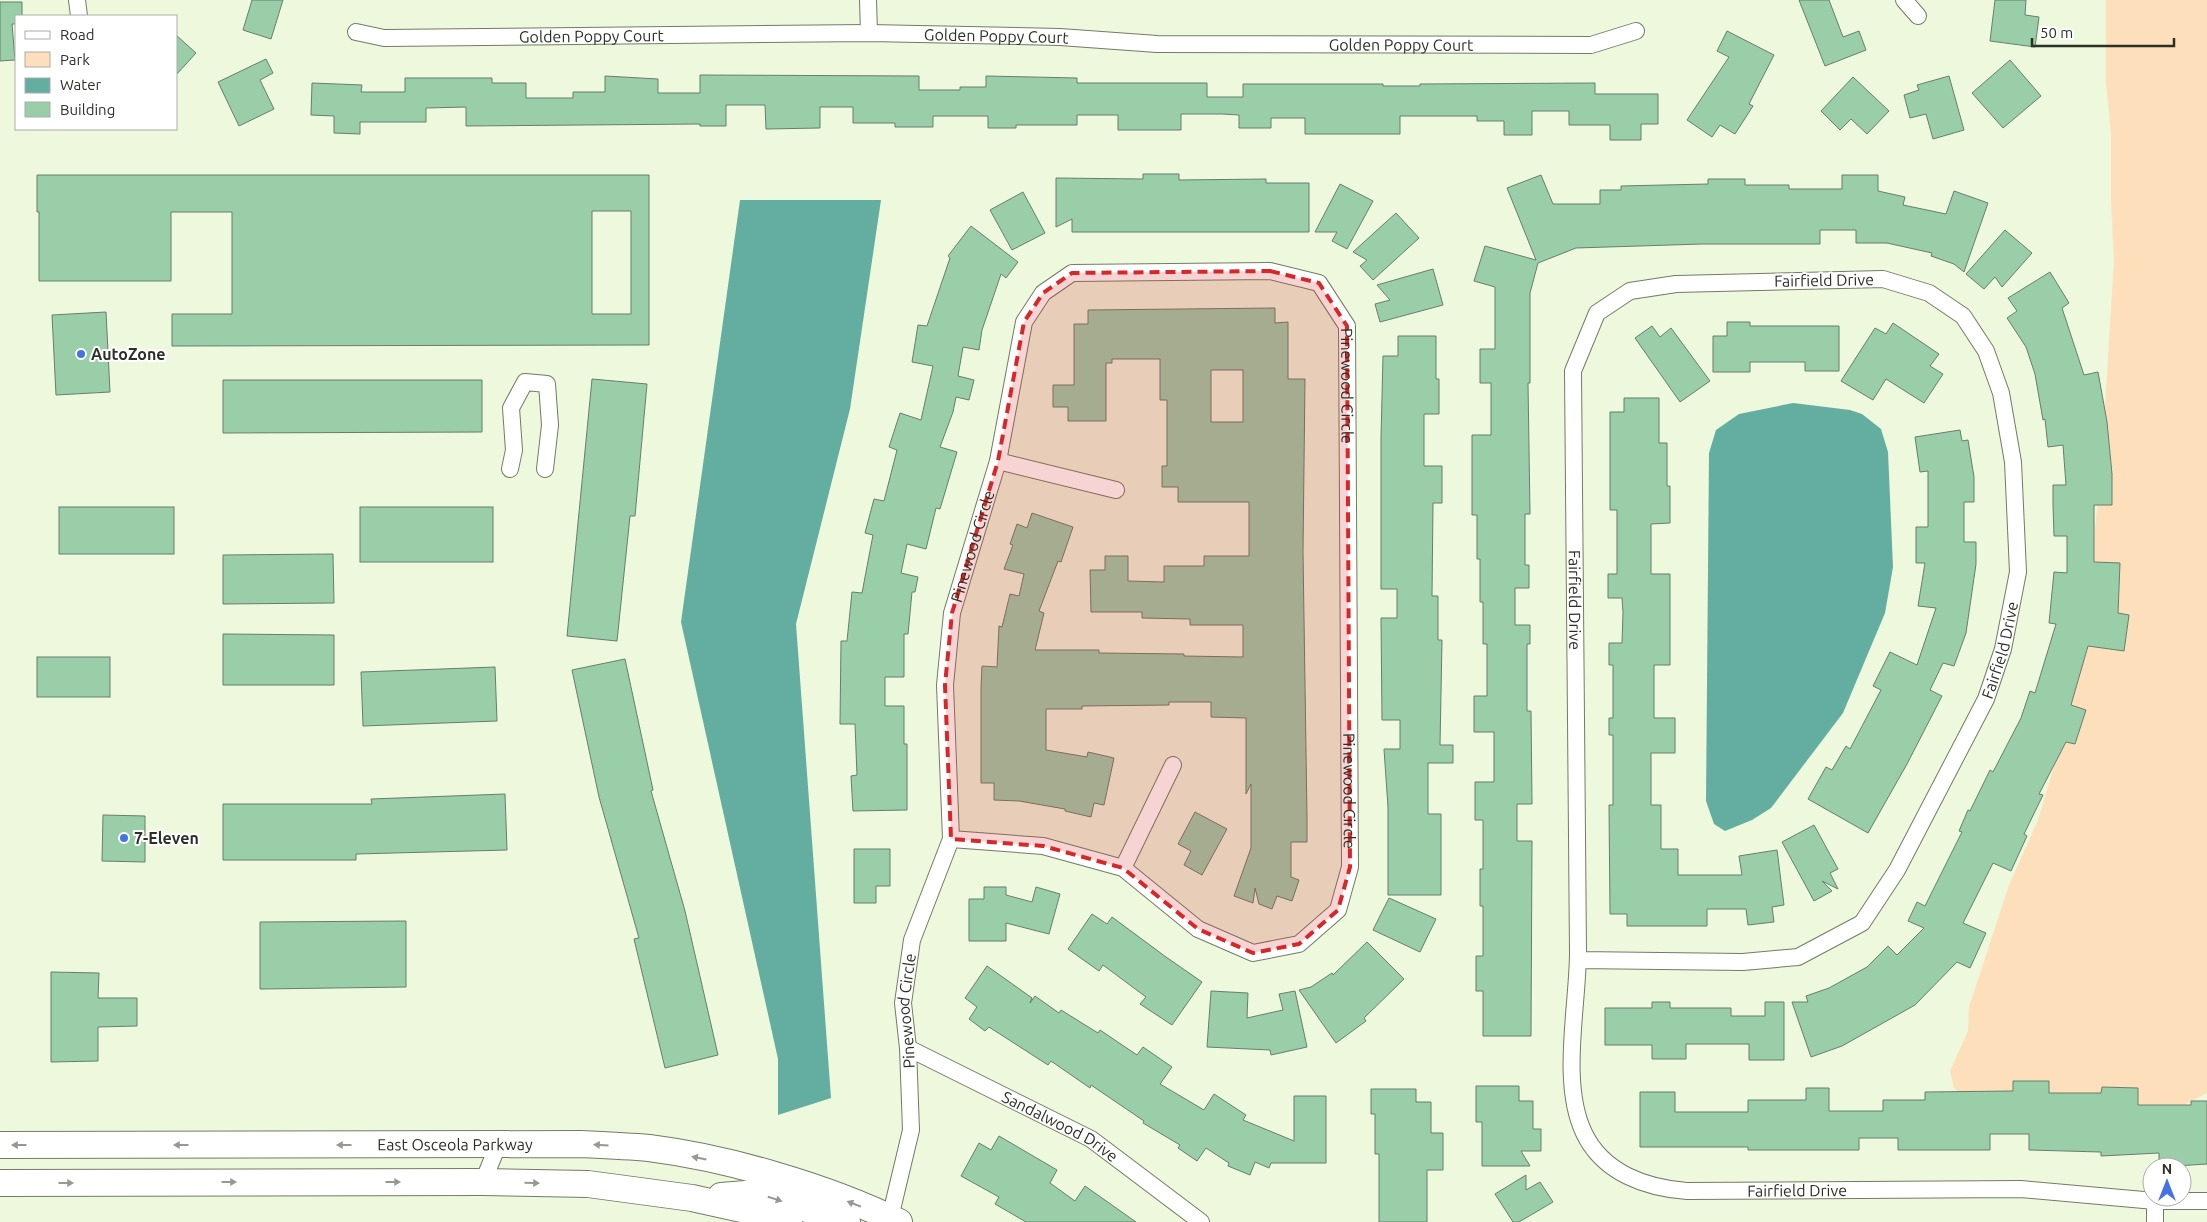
<svg xmlns="http://www.w3.org/2000/svg" width="2207" height="1222" font-family="Ubuntu,sans-serif">
<style>
.green{fill:#fedfbb}
.water{fill:#64ada1}
.building{fill:#99cea9;stroke:#677e6d;fill-rule:evenodd}
.lines{fill:none;stroke-linecap:round;stroke-linejoin:round}
.minor-casing{stroke:#727c65;stroke-width:18}
.primary-casing{stroke:#727c65;stroke-width:28}
.minor{stroke:#fff;stroke-width:16}
.primary{stroke:#fff;stroke-width:26}
.oneway{fill:#969892}
.marked{fill:#d62828;fill-opacity:0.2;stroke:#d62828;stroke-width:4;stroke-dasharray:10 6;stroke-linejoin:round}
.poi-dot{fill:#4772e4;stroke:#fff;stroke-width:2}
.labels{text-anchor:middle;stroke-width:4;stroke-linejoin:round;paint-order:stroke}
.street-label{font-size:16px;fill:#2c3126;stroke:#fff}
.poi-label{font-size:16px;font-weight:bold;fill:#2c3126;stroke:#fff;text-anchor:start}
</style>
<rect width="100%" height="100%" fill="#edf8dd"/>
<!-- green -->
<polygon class="green" points="2106,0 2207,0 2207,1093 2172,1111 1978,1109 1954,1088 1950,1071 1968,1031 1969,1007 2009,885 2038,820 2059,750 2088,596 2101,471 2114,260 2111,201 2111,135 2106,82"/>
<!-- water -->
<g class="water">
<polygon points="740,200 881,200 850,409 796,624 831,1098 778,1115 778,1059 681,622"/>
<polygon points="1793,403 1850,410 1862,414 1881,429 1888,452 1893,567 1885,613 1843,713 1771,808 1752,820 1725,831 1714,824 1706,801 1709,453 1716,430 1739,414"/>
</g>
<!-- building -->
<g class="building">
<polygon points="252,0 283,0 271,39 243,30"/>
<polygon points="1799,0 1829,0 1843,37 1859,31 1866,50 1825,66"/>
<polygon points="1995,0 2026,0 2025,15 2039,17 2035,47 1990,41"/>
<polygon points="0,2 22,2 22,16 16,16 16,24 12,24 15,60 0,61"/>
<polygon points="1727,31 1774,55 1749,104 1753,106 1735,134 1720,125 1712,137 1687,120 1729,57 1717,51"/>
<polygon points="176,35 196,53 176,75"/>
<polygon points="266,59 273,73 260,80 274,109 239,126 218,82"/>
<polygon points="2010,60 2041,96 2003,128 1972,93"/>
<polygon points="700,75 919,76 919,90 960,90 960,87 986,87 986,76 1077,78 1077,83 1207,83 1207,97 1243,97 1243,84 1383,84 1383,86 1420,86 1420,84 1595,83 1595,94 1658,94 1658,124 1641,124 1641,140 1610,140 1610,125 1569,125 1569,111 1532,111 1532,135 1504,135 1504,121 1477,121 1477,116 1400,116 1400,134 1305,134 1305,118 1271,118 1271,128 1239,128 1239,115 1222,114 1181,114 1181,130 1118,130 1118,115 1077,115 1077,125 1016,125 1016,128 988,128 988,116 933,116 933,127 895,127 895,123 853,123 853,107 820,107 820,128 766,129 765,105 726,105 726,126 700,126 700,124 466,126 466,107 426,108 426,122 360,122 360,134 334,133 334,116 311,115 312,83 362,85 361,92 405,92 405,78 492,78 492,83 526,83 526,98 573,98 573,92 605,92 605,76 658,79 658,93 700,93"/>
<polygon points="1949,76 1964,130 1933,139 1926,114 1910,118 1904,95 1919,90 1917,85"/>
<polygon points="1853,77 1889,111 1867,134 1851,119 1840,130 1821,111"/>
<polygon points="1143,174 1179,174 1179,180 1266,179 1266,183 1309,183 1309,232 1072,232 1072,219 1056,227 1056,178 1143,179"/>
<path d="M37,175H649V345L172,346V314H232V212H171V281H39V212H37ZM592,211H631V314H592Z"/>
<polygon points="1541,175 1553,204 1600,204 1600,190 1621,190 1621,186 1708,184 1708,179 1745,179 1745,185 1789,185 1789,189 1842,189 1842,175 1878,175 1878,191 1905,197 1903,205 1946,214 1954,191 1988,203 1964,272 1954,264 1931,256 1932,253 1887,243 1856,243 1856,230 1820,230 1820,244 1702,244 1576,248 1538,263 1530,293 1530,383 1528,383 1530,514 1525,514 1525,565 1529,565 1529,588 1515,588 1515,625 1530,625 1530,644 1527,644 1527,711 1531,711 1532,804 1517,804 1517,841 1532,841 1531,1036 1483,1036 1483,991 1476,991 1476,956 1483,956 1483,906 1480,906 1480,869 1483,869 1483,820 1475,820 1475,782 1494,782 1494,732 1474,732 1474,696 1487,696 1487,644 1483,644 1483,602 1480,602 1480,559 1477,559 1477,515 1472,515 1472,435 1491,435 1491,383 1480,383 1480,349 1495,349 1495,287 1474,281 1485,246 1536,260 1507,188"/>
<polygon points="1340,184 1373,201 1347,249 1332,241 1337,232 1315,232"/>
<polygon points="1023,192 1045,233 1012,250 990,210"/>
<polygon points="1396,213 1419,238 1373,280 1360,266 1367,260 1353,252"/>
<polygon points="971,226 1018,262 1006,278 1001,274 982,330 979,350 963,347 958,376 974,380 969,400 956,397 953,412 940,447 957,452 940,509 936,508 926,549 907,544 901,573 918,577 915,592 912,592 908,634 904,634 904,677 885,677 885,706 904,706 904,744 907,744 907,810 853,811 851,776 857,775 855,724 840,724 841,641 847,641 852,592 862,593 873,535 865,533 874,499 884,501 897,450 889,447 900,413 921,420 933,366 912,362 918,325 927,326 950,258 948,256"/>
<polygon points="2005,230 2032,253 2002,287 1995,277 1984,289 1966,274"/>
<polygon points="1433,269 1443,305 1380,322 1375,304 1390,300 1377,285"/>
<polygon points="2050,272 2069,303 2062,308 2084,375 2098,372 2107,422 2112,474 2112,505 2094,505 2094,562 2120,563 2118,613 2129,615 2124,651 2088,646 2071,705 2086,710 2075,744 2066,742 2039,794 2043,795 2024,834 2027,836 2011,871 1993,863 1963,923 1986,933 1970,968 1957,962 1915,1005 1842,1046 1811,1057 1792,1002 1808,1002 1806,996 1829,988 1867,967 1888,946 1897,955 1924,928 1908,921 1917,902 1925,906 1962,832 1959,831 1968,810 1970,811 1990,770 1993,772 2021,718 2030,691 2035,693 2056,624 2049,623 2054,572 2067,573 2067,536 2054,536 2053,505 2053,485 2066,485 2063,445 2048,447 2045,419 2043,420 2035,374 2026,347 2007,318 2017,311 2008,298"/>
<path d="M1275,308V323L1288,322V379H1305L1303,552L1307,817V842H1291V877L1299,880L1292,901L1277,896L1272,909L1259,904L1255,888L1253,903L1234,896L1251,848V784L1246,794V718L1211,717V702H1169V705L1082,706V709H1046V750L1087,757L1088,752L1114,758L1104,805L1094,803L1091,817L1065,811V809L1019,801L994,800V783H981V688L982,666L997,667L999,626L1002,627L1010,594L1019,596L1024,574L1004,569L1013,545L1010,544L1017,524L1027,528L1032,513L1073,527L1061,562L1058,561L1039,611L1044,613L1035,650H1099V653L1184,654V656L1243,657V625H1190V619L1142,618V612H1091L1090,570H1105V556H1128V581L1164,582V566H1204V556H1249V502H1178V487H1162V466H1167V400H1160V359H1112V363H1106V421H1068V407H1053V385H1074V324H1088V310ZM1211,370H1243V422H1211Z"/>
<polygon points="106,312 110,392 56,395 52,315"/>
<polygon points="1727,322 1750,322 1750,326 1839,326 1839,371 1805,371 1805,362 1750,362 1750,372 1713,372 1713,336 1727,336"/>
<polygon points="1893,323 1939,354 1930,366 1943,374 1924,403 1886,379 1873,400 1841,381 1875,328 1886,334"/>
<polygon points="1652,326 1660,337 1671,328 1710,381 1680,402 1635,338"/>
<polygon points="1398,336 1436,336 1436,379 1439,379 1439,414 1424,414 1424,466 1442,466 1442,503 1433,503 1432,596 1438,596 1438,640 1442,640 1440,745 1453,745 1453,763 1428,763 1428,814 1441,814 1441,895 1388,895 1388,807 1384,749 1400,749 1400,720 1382,720 1381,618 1397,618 1397,589 1381,589 1381,438 1383,356 1398,356"/>
<polygon points="592,379 647,384 635,516 630,516 617,641 567,636"/>
<polygon points="223,380 482,380 482,432 223,433"/>
<polygon points="1624,398 1659,398 1659,443 1667,443 1667,486 1670,486 1670,523 1651,524 1651,574 1670,574 1670,665 1654,665 1654,718 1675,718 1675,753 1651,753 1651,805 1661,805 1661,849 1678,849 1678,875 1742,875 1739,856 1777,850 1784,905 1772,907 1774,922 1748,925 1746,909 1707,909 1707,926 1627,926 1627,914 1610,914 1609,805 1613,805 1613,735 1609,735 1609,718 1613,718 1613,665 1609,665 1609,643 1622,643 1623,612 1622,598 1608,598 1608,574 1617,574 1617,510 1610,510 1610,412 1624,412"/>
<polygon points="1960,430 1962,441 1968,440 1974,477 1974,502 1964,502 1964,542 1976,542 1976,564 1966,633 1954,666 1943,663 1930,690 1942,696 1907,764 1868,833 1808,799 1826,767 1832,770 1846,746 1850,749 1881,690 1873,686 1890,652 1917,665 1936,608 1918,606 1925,563 1916,563 1916,527 1928,527 1928,471 1920,472 1915,437"/>
<rect x="59" y="507" width="115" height="47"/>
<rect x="360" y="507" width="133" height="55"/>
<polygon points="333,554 334,603 223,604 223,555"/>
<polygon points="223,634 334,635 334,685 223,685"/>
<rect x="37" y="657" width="73" height="40"/>
<polygon points="625,659 653,790 651,791 685,911 718,1055 665,1068 634,939 639,938 599,797 572,670"/>
<polygon points="495,667 497,721 363,726 361,672"/>
<polygon points="505,794 507,850 356,854 356,860 223,860 223,804 372,804 371,799"/>
<polygon points="1195,812 1227,829 1202,875 1184,865 1191,851 1178,844"/>
<polygon points="103,815 145,816 145,862 102,861"/>
<polygon points="1814,825 1838,869 1830,873 1838,889 1822,881 1832,891 1814,901 1782,842"/>
<polygon points="854,849 890,849 890,886 876,886 876,903 854,903"/>
<polygon points="984,887 1006,887 1006,895 1032,902 1036,887 1060,894 1049,934 1006,923 1006,941 969,941 969,899 984,899"/>
<polygon points="1389,898 1436,919 1420,952 1373,930"/>
<polygon points="1092,914 1107,924 1112,917 1166,957 1202,982 1172,1025 1140,1004 1146,997 1103,965 1099,971 1068,949"/>
<polygon points="406,921 406,987 260,989 260,922"/>
<polygon points="1367,942 1404,979 1364,1018 1366,1021 1336,1043 1299,990 1311,987 1332,973 1333,975"/>
<polygon points="987,966 1032,998 1030,1003 1035,996 1059,1013 1061,1010 1098,1033 1100,1030 1137,1055 1143,1047 1172,1067 1160,1084 1204,1110 1214,1094 1246,1115 1243,1120 1294,1141 1294,1096 1326,1096 1326,1163 1271,1163 1269,1168 1255,1162 1250,1175 1228,1166 1229,1163 1206,1148 1197,1161 1178,1148 1180,1145 1143,1123 1144,1121 1091,1085 1090,1088 1051,1061 1048,1065 989,1027 985,1031 969,1019 977,1007 965,998"/>
<polygon points="51,972 99,973 98,998 137,998 137,1026 98,1027 98,1061 51,1062"/>
<polygon points="1211,991 1248,993 1247,1018 1283,1010 1279,994 1295,991 1307,1047 1271,1055 1270,1050 1207,1047"/>
<polygon points="1652,1002 1670,1002 1670,1008 1731,1008 1731,1016 1765,1016 1765,1002 1784,1002 1784,1060 1749,1060 1749,1044 1686,1044 1686,1059 1652,1059 1652,1045 1605,1045 1605,1008 1652,1008"/>
<polygon points="2013,1081 2049,1081 2049,1093 2101,1093 2102,1087 2138,1088 2138,1105 2191,1105 2191,1101 2207,1101 2207,1164 2159,1167 2159,1153 2101,1156 2101,1152 2029,1150 2029,1134 1990,1134 1990,1150 1898,1150 1898,1138 1859,1138 1859,1150 1748,1150 1748,1147 1640,1147 1640,1092 1675,1092 1675,1112 1748,1112 1748,1100 1806,1100 1806,1088 1829,1088 1829,1111 1883,1111 1883,1100 1925,1100 1925,1092 2013,1091"/>
<polygon points="1476,1086 1519,1086 1519,1101 1533,1101 1533,1129 1541,1129 1541,1151 1521,1151 1530,1166 1482,1166 1482,1122 1476,1122"/>
<polygon points="1371,1089 1416,1089 1416,1102 1431,1102 1431,1133 1443,1133 1443,1170 1427,1170 1427,1222 1379,1222 1379,1154 1375,1154 1375,1114 1371,1114"/>
<polygon points="999,1136 1057,1170 1050,1183 1075,1201 1085,1186 1136,1222 1026,1222 995,1204 999,1197 961,1176 979,1143 991,1150"/>
<polygon points="1526,1175 1526,1190 1540,1182 1553,1202 1519,1222 1513,1222 1495,1194"/>
</g>
<g class="lines">
<defs>
<g id="minor">
<polyline points="77,0 79,16"/>
<polyline points="868,0 869,33"/>
<polyline points="1904,0 1918,16"/>
<path id="s1" d="M356,32L384,38L869,33L1060,37L1157,44L1591,45L1636,31"/>
<polyline points="998,461 1116,490"/>
<polyline points="510,469 514,450 511,408 525,382 547,384 550,425 545,469"/>
<polyline points="1123,868 1173,765"/>
<path id="s2" d="M1578,960L1743,962L1798,957L1862,923L1897,870L1986,699L2003,649L2018,572L2013,462L2001,393L1986,351L1963,316L1929,293L1883,279L1676,284L1630,291L1597,313L1573,371C1575,565 1576,758 1578,952C1578,1006 1560,1083 1584,1133C1603,1173 1646,1188 1687,1191L2021,1189L2155,1201H2207"/>
<path id="s3" d="M908,1048L1091,1139L1201,1222"/>
<polyline points="483,1182 498,1145"/>
<path id="s4" d="M890,1218L911,1130L908,1048L903,1003L912,940L951,839L945,685L952,613L998,461L1024,322L1043,293L1072,273L1270,271L1319,283L1347,326L1350,867L1338,910L1299,944L1253,953L1198,929L1123,868L1043,846L951,839"/>
<polyline points="2155,1222 2155,1201"/>
</g>
<g id="primary">
<path id="s5" d="M0,1145L581,1144C603,1145 627,1146 649,1148C728,1158 828,1187 899,1222"/>
<polyline points="0,1183 483,1182 588,1184 692,1198 764,1214 789,1222"/>
<polyline points="721,1196 758,1193 847,1222"/>
</g>
</defs>
<!-- minor casing -->
<use href="#minor" class="minor-casing"/>
<!-- primary casing -->
<use href="#primary" class="primary-casing"/>
<!-- minor -->
<use href="#minor" class="minor"/>
<!-- primary -->
<use href="#primary" class="primary"/>
</g>
<!-- one-way arrows -->
<defs><path id="oneway-solid" d="M-6-.8H1V-3.2L6.5 0L1 3.2V.8H-6Z" transform="scale(1.25)"/></defs>
<g class="oneway">
<use href="#oneway-solid" transform="translate(19 1145) rotate(-180)"/>
<use href="#oneway-solid" transform="translate(181 1145) rotate(-180)"/>
<use href="#oneway-solid" transform="translate(344 1145) rotate(180)"/>
<use href="#oneway-solid" transform="translate(601 1145) rotate(-176)"/>
<use href="#oneway-solid" transform="translate(699 1158) rotate(-169)"/>
<use href="#oneway-solid" transform="translate(229 1182)"/>
<use href="#oneway-solid" transform="translate(393 1182)"/>
<use href="#oneway-solid" transform="translate(66 1183)"/>
<use href="#oneway-solid" transform="translate(532 1183) rotate(1)"/>
<use href="#oneway-solid" transform="translate(775 1199) rotate(18)"/>
<use href="#oneway-solid" transform="translate(854 1204) rotate(-159)"/>
</g>
<!-- marked area -->
<path class="marked" d="M1270,271L1319,283L1347,326L1350,867L1338,910L1299,944L1253,953L1198,929L1123,868L1043,846L951,839L945,685L952,613L998,461L1024,322L1043,293L1072,273Z"/>
<!-- markers -->
<g class="poi-dot">
<circle cx="81" cy="354" r="5"/>
<circle cx="124" cy="838" r="5"/>
</g>
<g class="labels">
<!-- street labels -->
<g class="street-label">
<text dy="6" stroke="none"><textPath href="#s1" startOffset="236">Golden Poppy Court</textPath></text>
<text dy="6" stroke="none"><textPath href="#s1" startOffset="641">Golden Poppy Court</textPath></text>
<text dy="6" stroke="none"><textPath href="#s1" startOffset="1046">Golden Poppy Court</textPath></text>
<text transform="translate(1824 280) rotate(-1)" y="6">Fairfield Drive</text>
<text dy="6" stroke="none"><textPath href="#s4" startOffset="1346">Pinewood Circle</textPath></text>
<text dy="6" stroke="none"><textPath href="#s4" startOffset="686">Pinewood Circle</textPath></text>
<text dy="6" stroke="none"><textPath href="#s2" startOffset="1621">Fairfield Drive</textPath></text>
<text dy="6" stroke="none"><textPath href="#s2" startOffset="600">Fairfield Drive</textPath></text>
<text dy="6" stroke="none"><textPath href="#s4" startOffset="1751">Pinewood Circle</textPath></text>
<text dy="6" stroke="none"><textPath href="#s4" startOffset="210">Pinewood Circle</textPath></text>
<text dy="6" stroke="none"><textPath href="#s3" startOffset="171">Sandalwood Drive</textPath></text>
<text dy="6" stroke="none"><textPath href="#s5" startOffset="455">East Osceola Parkway</textPath></text>
<text dy="6" stroke="none"><textPath href="#s2" startOffset="2390">Fairfield Drive</textPath></text>
</g>
<!-- poi labels -->
<g class="poi-label">
<text x="91" y="360">AutoZone</text>
<text x="134" y="844">7-Eleven</text>
</g>
</g>
<!-- legend -->
<rect x="15" y="15" width="162" height="115" fill="#ffffff" stroke="#abada8"/>
<rect x="25" y="31" width="25" height="8" fill="#ffffff" stroke="#abada8"/>
<text x="60" y="40" font-size="15" fill="#2c3126">Road</text>
<rect x="25" y="52" width="25" height="15" fill="#fedfbb" stroke="#abada8"/>
<text x="60" y="65" font-size="15" fill="#2c3126">Park</text>
<rect x="25" y="78" width="25" height="15" fill="#64ada1" stroke="#abada8"/>
<text x="60" y="90" font-size="15" fill="#2c3126">Water</text>
<rect x="25" y="102" width="25" height="15" fill="#99cea9" stroke="#abada8"/>
<text x="60" y="115" font-size="15" fill="#2c3126">Building</text>
<!-- north arrow -->
<g transform="translate(2167 1182)"><circle r="24" fill="#ffffff" stroke="#abada8"/>
<path d="M0-4L9 19L0 12L-9 19Z" fill="#4772e4"/>
<text y="-8" font-size="14" font-weight="bold" text-anchor="middle" fill="#2c3126">N</text>
</g>
<!-- scale -->
<path d="M2032 38v8h142v-8" fill="none" stroke="#2c3126" stroke-width="2.5"/>
<text x="2040" y="38" font-size="15" fill="#2c3126" stroke="#ffffff" stroke-width="4" paint-order="stroke">50 m</text>
</svg>
